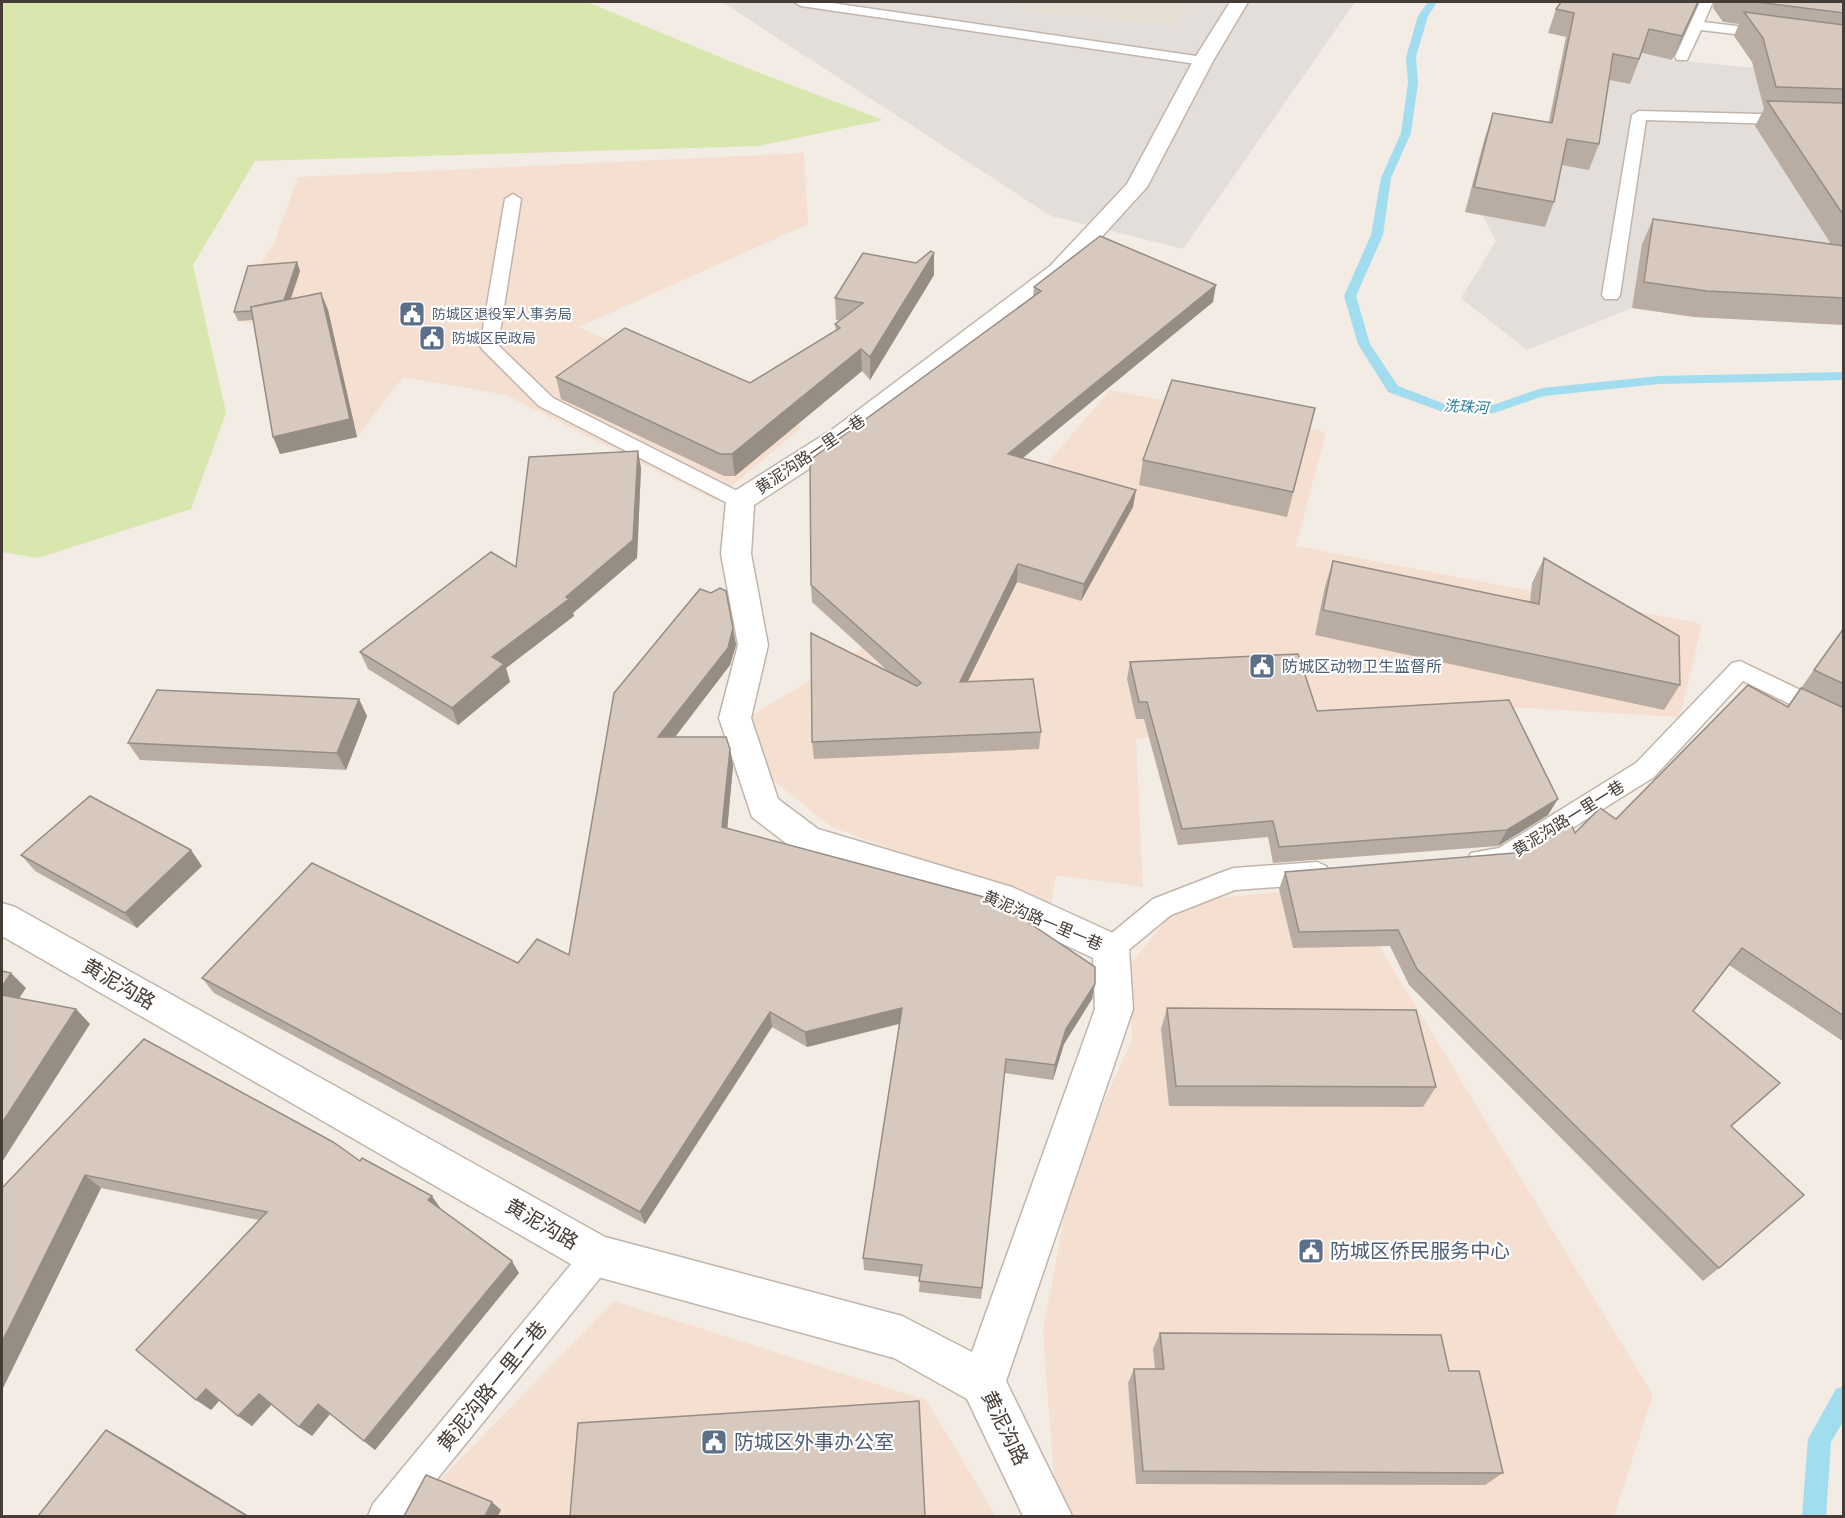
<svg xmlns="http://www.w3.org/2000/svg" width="1845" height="1518" font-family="'Fira Sans','Noto Sans SC',sans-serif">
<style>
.residential{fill:#e6ddd3}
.commercial{fill:#f5dfd0}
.industrial{fill:#e4deda}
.green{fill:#d7e7ae}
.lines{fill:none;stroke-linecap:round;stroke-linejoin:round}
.stream{fill:#a1ddef;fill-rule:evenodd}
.service-casing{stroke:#c1b5ab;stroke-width:3}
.minor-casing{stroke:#c1b5ab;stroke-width:3}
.service{fill:#fff;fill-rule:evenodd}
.minor{fill:#fff;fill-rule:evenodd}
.wall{fill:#b9ada3}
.shaded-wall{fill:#968d85}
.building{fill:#d7c9be;stroke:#968d85;stroke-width:1.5}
.labels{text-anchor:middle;stroke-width:4.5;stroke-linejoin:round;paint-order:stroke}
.far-service-label{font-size:14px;fill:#4e5e75;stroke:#fff;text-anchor:start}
.far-water-label{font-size:15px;font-style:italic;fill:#2a7d97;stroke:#fff}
.street-label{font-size:16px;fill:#453c35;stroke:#fff}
.service-label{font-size:16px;fill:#4e5e75;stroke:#fff;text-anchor:start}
.near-street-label{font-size:20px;fill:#453c35;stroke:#fff}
.near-service-label{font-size:20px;fill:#4e5e75;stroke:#fff;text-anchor:start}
</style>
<rect width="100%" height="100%" fill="#f2ece5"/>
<!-- residential -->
<polygon class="residential" points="1015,2 1192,2 1176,26 1019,10"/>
<!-- commercial -->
<g class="commercial">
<polygon points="804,153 808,224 579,327 802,427 715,500 506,395 403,377 357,437 280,454 258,324 238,321 252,275 274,244 298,177"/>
<polygon points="1110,390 1326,432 1296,546 1702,624 1680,717 1507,707 1136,739 1143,887 1056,875 1051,906 831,827 767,775 749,717 916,616"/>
<polygon points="1345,890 1653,1395 1614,1516 1072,1516 1054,1480 1043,1331 1073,1170 1132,1040 1128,967 1167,919 1215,898 1280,892"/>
<polygon points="614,1301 926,1400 996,1516 419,1516 436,1484"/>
</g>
<!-- industrial -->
<g class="industrial">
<polygon points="722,2 1015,2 1019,10 1176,26 1192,2 1355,2 1183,249 1051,216"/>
<polygon points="1588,42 1672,60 1755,68 1843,47 1843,325 1694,317 1632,308 1527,350 1461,298 1496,241 1483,216 1465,212 1485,137 1543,147 1559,71"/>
</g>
<!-- green -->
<polygon class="green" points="2,2 587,2 739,65 883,120 759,146 255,161 193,265 226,413 191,509 38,558 2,552"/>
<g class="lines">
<!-- stream -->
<g class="stream">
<polygon points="1428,2 1437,2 1428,16 1416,57 1418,83 1411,133 1391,178 1383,235 1356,296 1370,344 1398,386 1445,404 1493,405 1542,388 1659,376 1844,372 1844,380 1659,384 1544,396 1494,413 1443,412 1388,392 1358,344 1344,296 1371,235 1381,178 1401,133 1408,83 1406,57 1418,16"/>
<polygon points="1844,1386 1844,1420 1831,1442 1826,1516 1802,1516 1808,1439 1836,1389"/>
</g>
<defs>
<g id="service">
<polygon points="794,2 825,2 1203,57 1210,61 1203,65 801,6"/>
<polygon points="1700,2 1713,2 1704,22 1768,30 1775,34 1768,38 1701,30 1687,60 1677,60 1675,57"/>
<polygon points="1639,111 1844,116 1844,126 1646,120 1620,295 1617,299 1605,299 1602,295 1632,115"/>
<polygon points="513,194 521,199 498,345 553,398 747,496 750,501 747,506 740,508 733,506 539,406 483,350 480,346 505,199"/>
<polygon points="1740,661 1844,711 1844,731 1743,681 1654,777 1513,865 1480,870 1471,867 1467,860 1471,853 1499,848 1636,763 1732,663"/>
<polygon points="1317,862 1326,866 1330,873 1326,880 1317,884 1235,890 1171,915 1120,957 1111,961 1102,957 1098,949 1102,941 1153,899 1225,871 1234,868"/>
<polygon points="598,1241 609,1245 613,1256 609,1267 407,1516 368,1516 373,1504 587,1245"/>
</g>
<polygon id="minor" points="1230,2 1248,2 1213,61 1147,187 1066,276 851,441 754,505 751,554 768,645 751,718 778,799 818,829 1012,887 1124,938 1129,949 1133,1009 1006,1381 1072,1516 1023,1516 967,1399 894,1358 598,1277 583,1271 2,936 2,903 15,907 605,1237 902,1316 972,1352 1095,1009 1093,958 990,910 795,850 752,817 719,718 738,645 721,554 726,501 730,494 833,429 1050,266 1127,184 1193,61"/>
</defs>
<!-- service casing -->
<use href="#service" class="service-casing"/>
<!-- minor casing -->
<use href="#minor" class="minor-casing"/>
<!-- service -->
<use href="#service" class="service"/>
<!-- minor -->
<use href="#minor" class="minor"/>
</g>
<!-- wall -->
<g class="wall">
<polygon points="1561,2 1699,2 1672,60 1642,53 1630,84 1609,80 1599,144 1589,170 1562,165 1554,202 1545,227 1465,212 1485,137 1493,113 1549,122 1566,37 1548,33 1556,9"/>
<polygon points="1714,2 1844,2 1844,325 1694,317 1632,308 1642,244 1653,219 1831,244 1755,126 1764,109 1752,62 1734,36 1739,24 1723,22 1713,8"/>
<polygon points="934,253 934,275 870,380 862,371 735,476 724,476 561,399 556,377 750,383 836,331 835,324 840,320 836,320 835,298 916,263"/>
<polygon points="297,262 300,271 291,299 321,293 328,310 357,437 280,454 253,320 238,321 234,312"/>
<polygon points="1034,287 1213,302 1023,458 1136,490 1133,507 1081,601 1017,582 968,681 1041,732 1039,749 814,759 812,742 890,673 812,602 811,585 1033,297"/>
<polygon points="1315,408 1287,517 1139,485 1143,460"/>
<polygon points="641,468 637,558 573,613 574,616 506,668 510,682 458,725 368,669 360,652 516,567"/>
<polygon points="1544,558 1680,685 1664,710 1315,635 1325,586 1333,561 1530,602 1532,583"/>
<polygon points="711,593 733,628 736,645 730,665 675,737 730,749 733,766 727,828 1095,984 1092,999 1064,1044 1053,1080 1004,1073 981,1299 919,1292 920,1277 864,1270 863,1258 899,1024 807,1047 772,1027 645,1224 214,993 202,978 518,963 569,955"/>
<polygon points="1844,627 1844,708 1801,688"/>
<polygon points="1130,662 1317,711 1548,815 1498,846 1273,863 1268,837 1178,845 1144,719 1136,719 1127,679"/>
<polygon points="1801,688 1844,708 1844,1042 1729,965 1693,1011 1780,1083 1731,1127 1719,1268 1703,1281 1409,985 1390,946 1293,948 1279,889 1285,872 1514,853 1616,819 1787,707"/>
<polygon points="367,716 346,770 140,760 128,743"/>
<polygon points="21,855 202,866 137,928 35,871"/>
<polygon points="1167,1008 1436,1087 1423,1107 1169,1106 1161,1029"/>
<polygon points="144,1039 360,1161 441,1209 519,1273 375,1450 330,1414 312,1436 271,1404 252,1426 219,1400 211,1410 259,1220 101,1188 2,1390 2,1188"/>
<polygon points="1160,1333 1449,1371 1503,1473 1485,1485 1136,1484 1128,1383 1134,1369 1155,1369 1153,1349"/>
</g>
<!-- shaded-wall -->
<g class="shaded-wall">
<polygon points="1698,2 1699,2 1672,60 1682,36"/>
<polygon points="934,253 934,275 870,380 870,357"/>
<polygon points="297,262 300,271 284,318 281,309"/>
<polygon points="1216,285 1213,302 1007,471 1008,454"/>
<polygon points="321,293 328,310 357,437 280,454 273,437"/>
<polygon points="861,349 862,371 735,476 732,454"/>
<polygon points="638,451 641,468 637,558 573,613 574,616 506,668 510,682 458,725 452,708 492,657 566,597"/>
<polygon points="1136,490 1133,507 1081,601 1084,584"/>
<polygon points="1018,564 1017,582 959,699 960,682"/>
<polygon points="733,628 736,645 730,665 662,754 658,737"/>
<polygon points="359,699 367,716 346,770 337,753"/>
<polygon points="730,749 733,766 726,843 722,827"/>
<polygon points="1558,799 1548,815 1498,846 1507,830"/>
<polygon points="191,850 202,866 137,928 125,913"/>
<polygon points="11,973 26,988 12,1009 2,998 2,987"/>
<polygon points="1095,984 1092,999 1064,1044 1053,1080 1055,1065 1066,1029"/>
<polygon points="902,1008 902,1023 807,1047 805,1032"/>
<polygon points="76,1009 90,1024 2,1162 2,1123"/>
<polygon points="770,1012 772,1027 645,1224 640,1212"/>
<polygon points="85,1175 101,1188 2,1390 2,1342"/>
<polygon points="432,1196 441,1209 437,1213 428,1200"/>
<polygon points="512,1261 519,1273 375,1450 364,1441"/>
<polygon points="206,1389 221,1399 211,1410 196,1400"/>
<polygon points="259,1394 272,1404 252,1426 238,1416"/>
<polygon points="318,1404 330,1414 312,1436 299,1427"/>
<polygon points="106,1430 123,1439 249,1516 247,1516"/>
<polygon points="492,1502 501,1510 498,1516 485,1516"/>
</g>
<!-- building -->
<g class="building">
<polygon points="1561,2 1698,2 1682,36 1649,29 1639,59 1613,54 1599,144 1567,139 1554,202 1474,187 1493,113 1552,123 1574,13 1556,9"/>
<polygon points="1757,2 1844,2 1844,13"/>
<polygon points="1744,12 1844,25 1844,89 1776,87 1763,38"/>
<polygon points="1767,101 1844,103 1844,216"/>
<polygon points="1653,219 1844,246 1844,298 1707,291 1644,282"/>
<polygon points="1100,236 1216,285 1008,454 1136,490 1084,584 1018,564 960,682 1033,679 1041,732 812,742 811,633 917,686 921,683 811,585 810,460 1041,291 1034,287"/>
<polygon points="931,251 934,253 870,357 861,349 732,454 720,454 556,377 625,328 750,383 840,328 835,324 863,303 835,298 863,253 916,263"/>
<polygon points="297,262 284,300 251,307 251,311 234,312 248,266"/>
<polygon points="321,293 350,419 273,437 251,307"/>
<polygon points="1172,380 1315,408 1293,492 1143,460"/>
<polygon points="638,451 633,540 566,597 569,599 492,657 504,664 452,708 360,652 491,552 516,567 529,457"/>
<polygon points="1544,558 1679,636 1680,685 1323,610 1333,561 1539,604"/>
<polygon points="720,588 726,591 733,628 728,648 658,737 726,737 730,749 722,827 995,900 1095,967 1095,984 1066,1029 1055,1065 1006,1059 982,1288 919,1281 922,1265 863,1258 902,1008 805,1032 770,1012 640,1212 202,978 312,863 518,963 537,939 569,955 614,693 700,589 711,593"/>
<polygon points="1844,628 1844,684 1814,670"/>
<polygon points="1298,654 1317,711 1509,700 1558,799 1507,830 1279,847 1273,821 1182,829 1147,702 1139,702 1130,662"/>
<polygon points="1748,685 1788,707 1801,688 1844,708 1844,1016 1742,948 1693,1011 1780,1083 1731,1126 1804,1195 1719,1268 1417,969 1398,930 1299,932 1285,872 1514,853 1524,850 1570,822 1575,833 1600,808 1616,819"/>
<polygon points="157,690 359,699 337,753 128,743"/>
<polygon points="90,796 191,850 125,913 21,855"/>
<polygon points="2,971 11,973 2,987"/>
<polygon points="2,995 76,1009 2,1123"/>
<polygon points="1167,1008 1416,1010 1436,1087 1176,1086"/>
<polygon points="144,1039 333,1142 360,1161 362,1158 432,1196 428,1200 512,1261 364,1441 318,1404 299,1427 259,1394 238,1416 206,1389 196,1400 136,1350 267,1212 85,1175 2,1342 2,1188"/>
<polygon points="1160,1333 1441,1335 1449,1371 1479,1371 1503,1473 1143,1471 1134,1369 1164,1369"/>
<polygon points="919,1401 925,1516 570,1516 578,1423"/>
<polygon points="106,1430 247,1516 38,1516"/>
<polygon points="426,1475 492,1502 485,1516 404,1516"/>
</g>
<!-- icons -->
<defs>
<symbol id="civic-square" viewBox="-11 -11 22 22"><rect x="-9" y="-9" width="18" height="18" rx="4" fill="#5c6f8a" stroke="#fff"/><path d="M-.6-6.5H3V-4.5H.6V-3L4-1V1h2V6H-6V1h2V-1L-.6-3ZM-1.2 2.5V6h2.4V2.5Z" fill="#fff"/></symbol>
</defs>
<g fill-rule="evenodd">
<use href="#civic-square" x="397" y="299" width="30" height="30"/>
<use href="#civic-square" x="417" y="323" width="30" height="30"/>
<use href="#civic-square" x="1247" y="651" width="30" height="30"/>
<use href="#civic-square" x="1296" y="1236" width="30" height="30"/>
<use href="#civic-square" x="699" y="1427" width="30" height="30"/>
</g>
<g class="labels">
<!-- far-service labels -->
<g class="far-service-label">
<text x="432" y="319">防城区退役军人事务局</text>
<text x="452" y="343">防城区民政局</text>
</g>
<!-- far-water labels -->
<g class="far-water-label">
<text transform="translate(1466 407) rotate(3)" y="5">洗珠河</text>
</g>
<!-- street labels -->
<g class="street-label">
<text transform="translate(810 454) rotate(-34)" y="6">黄泥沟路一里一巷</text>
<text transform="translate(1568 818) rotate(-32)" y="6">黄泥沟路一里一巷</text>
<text transform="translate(1043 920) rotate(23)" y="6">黄泥沟路一里一巷</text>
</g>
<!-- service labels -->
<g class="service-label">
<text x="1282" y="672">防城区动物卫生监督所</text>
</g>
<!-- near-street labels -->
<g class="near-street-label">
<text transform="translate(119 984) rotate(30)" y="7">黄泥沟路</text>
<text transform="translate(542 1224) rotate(30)" y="7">黄泥沟路</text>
<text transform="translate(492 1386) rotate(-51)" y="7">黄泥沟路一里二巷</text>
<text transform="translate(1005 1428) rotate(64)" y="7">黄泥沟路</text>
</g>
<!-- near-service labels -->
<g class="near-service-label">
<text x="1330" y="1258">防城区侨民服务中心</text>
<text x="734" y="1449">防城区外事办公室</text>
</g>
</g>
<!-- border -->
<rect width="1845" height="1518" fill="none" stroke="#453c35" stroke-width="6"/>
</svg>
